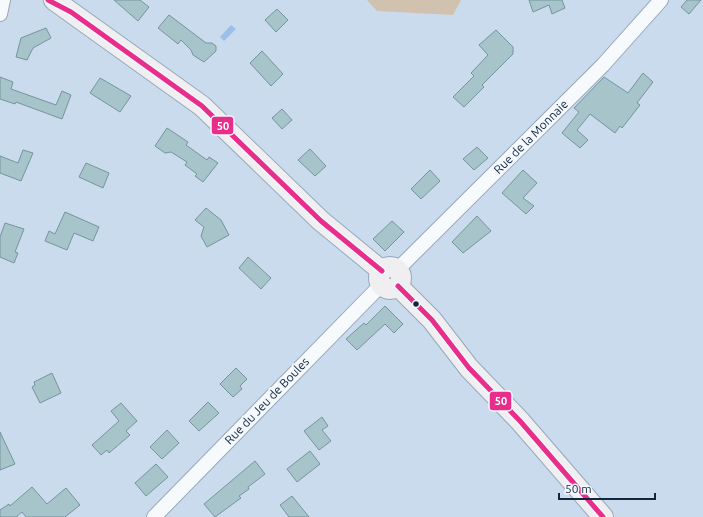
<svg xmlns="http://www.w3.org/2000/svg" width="703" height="517" font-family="Ubuntu,sans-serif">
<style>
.green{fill:#d1c2af}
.water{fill:#9ac0e8}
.building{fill:#a8c4cb;stroke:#74959c}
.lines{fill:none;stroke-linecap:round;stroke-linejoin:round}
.street-casing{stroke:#97a8ba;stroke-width:16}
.secondary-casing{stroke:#97a8ba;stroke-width:22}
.street{stroke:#f7fafc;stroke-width:14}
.secondary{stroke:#efeff2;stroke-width:20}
.bus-1-casing{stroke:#f2f8fd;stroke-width:8}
.bus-1{stroke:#e92d8b;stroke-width:5}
.bus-dot{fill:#12263c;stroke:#f2f8fd;stroke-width:1.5}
.labels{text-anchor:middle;stroke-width:4;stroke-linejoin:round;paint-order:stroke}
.street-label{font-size:12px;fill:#12263c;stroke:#f2f8fd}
.line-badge{stroke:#f2f8fd;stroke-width:1.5}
.badge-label{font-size:11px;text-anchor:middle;font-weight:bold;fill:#fff}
</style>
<rect width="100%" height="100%" fill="#cadbed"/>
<!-- green -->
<polygon class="green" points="367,0 461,0 453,15 377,11"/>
<!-- water -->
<polygon class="water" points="231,25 236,29 224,41 220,37"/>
<!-- building -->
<g class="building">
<polygon points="114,0 140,0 149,7 138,21"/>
<polygon points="529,0 562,0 565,8 552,14 549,5 533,12"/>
<polygon points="687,0 701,0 689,14 681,7"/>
<polygon points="277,9 288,20 276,32 265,20"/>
<polygon points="169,15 206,43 212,43 216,46 216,51 204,62 193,55 191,50 181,40 178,44 158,28"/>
<polygon points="46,28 51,38 33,48 27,60 16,57 21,38"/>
<polygon points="496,30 513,47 513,54 482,85 484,87 464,107 453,97 474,76 471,73 488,55 479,45"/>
<polygon points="262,51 283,74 271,86 250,63"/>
<polygon points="643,73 653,82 637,103 640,105 622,128 620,126 615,133 590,114 577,130 588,140 580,148 562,133 579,112 574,108 604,77 628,93"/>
<polygon points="0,77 13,82 11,89 56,105 62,91 71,95 62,119 16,102 15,104 0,99"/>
<polygon points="100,78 131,96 120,112 90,93"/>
<polygon points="282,109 292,120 282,129 272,118"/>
<polygon points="167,128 188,142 186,145 207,160 209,157 218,163 203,182 195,176 197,174 185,165 187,162 171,152 165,153 155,146"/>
<polygon points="477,147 488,158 474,170 463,159"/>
<polygon points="310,149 326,166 315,176 298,160"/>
<polygon points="23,150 33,153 21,181 0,173 0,156 18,163"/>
<polygon points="86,163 109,173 103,188 79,177"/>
<polygon points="430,170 440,181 421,199 411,189"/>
<polygon points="523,170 537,183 523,198 534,206 526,214 502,193"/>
<polygon points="206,208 221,220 229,235 207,247 201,236 204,227 195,220"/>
<polygon points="65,212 99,227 93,241 74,233 67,250 45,241 49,231 55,234"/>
<polygon points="477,216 491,231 463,253 452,242"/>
<polygon points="392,221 404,232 385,251 373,239"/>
<polygon points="5,223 24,229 15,252 18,253 14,263 0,257 0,237"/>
<polygon points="248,257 271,278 261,289 239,268"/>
<polygon points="385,306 403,324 394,333 385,324 357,350 346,339 364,323 366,325"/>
<polygon points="236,368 247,379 240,386 242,389 233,397 220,384"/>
<polygon points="52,373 61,393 40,403 32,387 35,385 34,382"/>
<polygon points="208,402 219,413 199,431 189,421"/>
<polygon points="121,403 137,421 126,431 130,435 109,453 107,450 101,455 92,445 119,421 111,411"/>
<polygon points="322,417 328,426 322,430 331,441 319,450 304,431"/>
<polygon points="167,430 179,443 162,459 150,447"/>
<polygon points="0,432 15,464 0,470"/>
<polygon points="310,451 320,464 297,482 287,469"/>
<polygon points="255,461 265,474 248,487 249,489 239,496 241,498 215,517 204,504"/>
<polygon points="156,464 168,477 146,496 135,483"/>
<polygon points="32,487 47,504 66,488 80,505 65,517 26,517 22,512 17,516 17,517 0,517 0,510 9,504 10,506"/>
<polygon points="292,496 309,517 289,517 280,505"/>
</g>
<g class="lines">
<defs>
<g id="street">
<polyline points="0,14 3,0"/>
<polyline points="397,270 603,65 661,0"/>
<polyline points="154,517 381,285"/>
</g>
<g id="secondary">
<polyline points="54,0 202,106 321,221 382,271"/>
<circle cx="390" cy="278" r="11"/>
<polyline points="398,286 432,320 469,368 520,421 603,517"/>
</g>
</defs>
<!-- street casing -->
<use href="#street" class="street-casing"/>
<!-- secondary casing -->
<use href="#secondary" class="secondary-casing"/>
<!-- street -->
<use href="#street" class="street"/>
<!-- secondary -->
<use href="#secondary" class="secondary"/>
<defs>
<g id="bus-1">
<polyline points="48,0 71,12 202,106 321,221 382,271"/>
<polyline points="398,286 432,320 469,368 520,421 603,517"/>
</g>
</defs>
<!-- bus-1 casing -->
<use href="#bus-1" class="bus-1-casing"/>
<!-- bus-1 -->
<use href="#bus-1" class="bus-1"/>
</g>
<!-- markers -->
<circle class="bus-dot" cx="416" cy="304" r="3.5"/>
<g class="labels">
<!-- street labels -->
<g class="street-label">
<text transform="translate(531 137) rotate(-45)" y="4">Rue de la Monnaie</text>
<text transform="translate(267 401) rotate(-46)" y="4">Rue du Jeu de Boules</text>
</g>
</g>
<g class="line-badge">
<rect x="211" y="116" width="23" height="19" rx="4" fill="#e92d8b"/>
<rect x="489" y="391" width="23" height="20" rx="4" fill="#e92d8b"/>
</g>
<g class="badge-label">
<text x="223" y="130">50</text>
<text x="501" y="405">50</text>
</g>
<!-- scale -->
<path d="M559 493v6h96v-6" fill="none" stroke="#12263c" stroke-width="2"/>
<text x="565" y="493" font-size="12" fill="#12263c" stroke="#f2f8fd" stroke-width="3" paint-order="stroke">50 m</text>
</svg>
